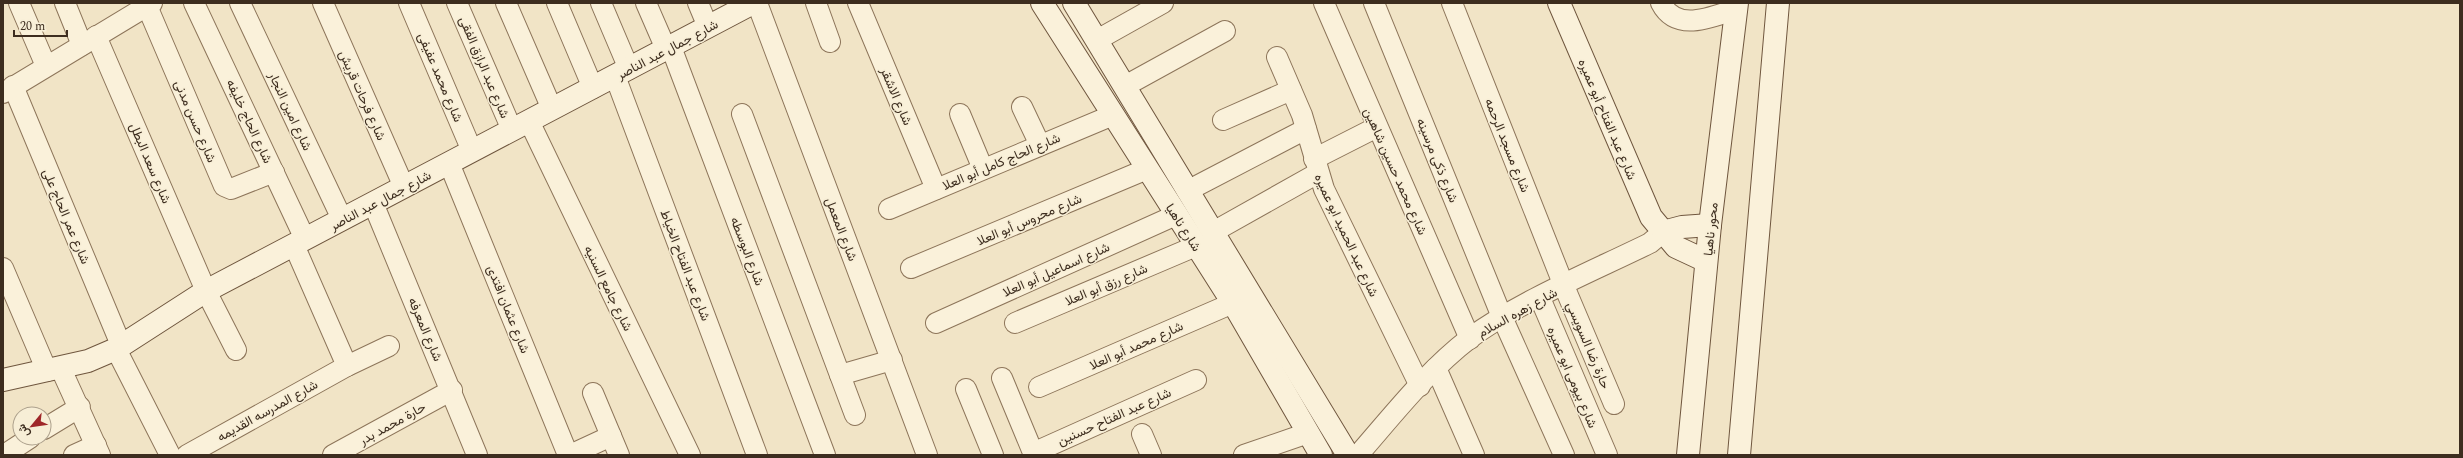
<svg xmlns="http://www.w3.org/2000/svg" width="2463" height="458" font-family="Spectral,Vazirmatn,serif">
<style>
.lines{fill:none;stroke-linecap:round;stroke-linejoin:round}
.street-casing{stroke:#8d755a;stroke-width:22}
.secondary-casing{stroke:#6f563e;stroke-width:24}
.street{stroke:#faf1da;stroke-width:20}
.secondary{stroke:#faf1da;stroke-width:22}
.labels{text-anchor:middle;stroke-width:3;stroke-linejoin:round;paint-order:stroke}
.street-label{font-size:13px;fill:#3d2d1f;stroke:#f7eed6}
</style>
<rect width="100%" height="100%" fill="#f1e4c6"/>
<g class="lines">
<defs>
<g id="street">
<polyline points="19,3 46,66"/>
<polyline points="65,3 82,45"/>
<polyline points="194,3 305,239"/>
<polyline points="240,3 342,219"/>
<polyline points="323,3 404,187"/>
<polyline points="409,3 472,151"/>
<polyline points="457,3 512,130"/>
<polyline points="506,3 552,109"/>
<polyline points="557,3 593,88"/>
<polyline points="601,3 629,69"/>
<polyline points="646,3 666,49"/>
<polyline points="698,3 708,27"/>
<polyline points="757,3 927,455"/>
<polyline points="816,3 830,42"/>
<polyline points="858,3 936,189"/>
<polyline points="1324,3 1470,339"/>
<polyline points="1374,3 1502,317 1564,455"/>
<polyline points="1452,3 1564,286 1614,404"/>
<path d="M1661,3C1677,34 1713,16 1737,9"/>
<polyline points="147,6 224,186 231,189 274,172"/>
<polyline points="96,36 206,291 236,350"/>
<polyline points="1097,40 1163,3"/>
<polyline points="671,47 825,455"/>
<polyline points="1277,57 1302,115 1324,189 1420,386"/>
<polyline points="615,76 757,455"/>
<polyline points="13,86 121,345"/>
<polyline points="1125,86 1225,31"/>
<polyline points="3,93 152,3"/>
<polyline points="1022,107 1040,145"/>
<polyline points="742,114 855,415"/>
<polyline points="960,114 983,169"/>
<polyline points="1223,120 1291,90"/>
<polyline points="529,121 690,455"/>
<polyline points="1314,159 1377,127"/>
<polyline points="449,163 568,455"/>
<polyline points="1187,191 1306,129"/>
<polyline points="373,203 477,455"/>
<polyline points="889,209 1113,115"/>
<polyline points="1213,232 1318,173"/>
<polyline points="294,245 347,366"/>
<polyline points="3,268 47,371"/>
<polyline points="911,268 1147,169"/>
<polyline points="1540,298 1607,455"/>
<polyline points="936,323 1176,215"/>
<polyline points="1015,323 1196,246"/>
<polyline points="116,349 170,455"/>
<polyline points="1436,368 1474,455"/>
<polyline points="61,369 100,455"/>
<polyline points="840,375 892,360"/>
<polyline points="1002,378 1034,455"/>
<polyline points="1039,387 1233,303"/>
<polyline points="966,389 993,455"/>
<polyline points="593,393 619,455"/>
<polyline points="44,429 80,407"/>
<polyline points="1142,434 1151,455"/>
<polyline points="1033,453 1196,380"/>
<polyline points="4,455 30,438"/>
<polyline points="74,455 96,445"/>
<polyline points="187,455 347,366 389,346"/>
<polyline points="333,455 452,390"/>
<polyline points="570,455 611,436"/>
<polyline points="1244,455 1308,433"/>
<path d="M1358,455C1393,415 1427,371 1470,338C1520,301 1593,271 1650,243L1663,232"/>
</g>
<g id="secondary">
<polyline points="1042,3 1233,303 1321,455"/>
<polyline points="1074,3 1348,455"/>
<polyline points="1559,3 1651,217 1676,247 1706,261"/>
<polyline points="1663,232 1682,227 1710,225"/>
<polyline points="3,380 88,361 116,349 206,291 753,3"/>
<polyline points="1688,455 1710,225 1737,3"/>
<polyline points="1739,455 1778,3"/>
</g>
</defs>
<!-- street casing -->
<use href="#street" class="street-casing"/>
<!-- secondary casing -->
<use href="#secondary" class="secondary-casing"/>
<!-- street -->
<use href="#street" class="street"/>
<!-- secondary -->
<use href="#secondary" class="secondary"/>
</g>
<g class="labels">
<!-- street labels -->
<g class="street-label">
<text transform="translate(667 49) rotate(-28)" y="5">شارع جمال عبد الناصر</text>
<text transform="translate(485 67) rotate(67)" y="5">شارع عبد الرازق الفقى</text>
<text transform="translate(441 77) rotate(67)" y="5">شارع محمد عفيفى</text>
<text transform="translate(363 95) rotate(66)" y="5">شارع فرحات قريش</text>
<text transform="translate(897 96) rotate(67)" y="5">شارع الاشقر</text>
<text transform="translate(291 111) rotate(65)" y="5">شارع امين النجار</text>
<text transform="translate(1608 119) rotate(67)" y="5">شارع عبد الفتاح أبو عميره</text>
<text transform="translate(196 121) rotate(67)" y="5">شارع حسن مدنى</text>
<text transform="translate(250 121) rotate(65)" y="5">شارع الحاج خليفه</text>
<text transform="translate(1508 145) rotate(68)" y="5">شارع مسجد الرحمه</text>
<text transform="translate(1438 160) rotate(68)" y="5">شارع ذكى مرسينه</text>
<text transform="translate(1001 161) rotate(-23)" y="5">شارع الحاج كامل أبو العلا</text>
<text transform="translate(151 163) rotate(67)" y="5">شارع سعد البطل</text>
<text transform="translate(1396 171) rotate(66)" y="5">شارع محمد حسين شاهين</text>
<text transform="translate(380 200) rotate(-28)" y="5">شارع جمال عبد الناصر</text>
<text transform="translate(67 216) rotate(67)" y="5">شارع عمر الحاج على</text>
<text transform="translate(1029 219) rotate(-23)" y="5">شارع محروس أبو العلا</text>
<text transform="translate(1184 227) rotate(57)" y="5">شارع ناهيا</text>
<text transform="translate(842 229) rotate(69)" y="5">شارع المعمل</text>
<text transform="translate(1710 229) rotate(-84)" y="5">محور ناهيا</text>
<text transform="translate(1347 235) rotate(65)" y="5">شارع عبد الحميد ابو عميره</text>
<text transform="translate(748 251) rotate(69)" y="5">شارع البوسطه</text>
<text transform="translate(686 265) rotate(69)" y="5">شارع عبد الفتاح الخياط</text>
<text transform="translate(1056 269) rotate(-24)" y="5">شارع اسماعيل أبو العلا</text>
<text transform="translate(1106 284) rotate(-23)" y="5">شارع رزق أبو العلا</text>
<text transform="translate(609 288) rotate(64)" y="5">شارع جامع السنيه</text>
<text transform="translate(509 309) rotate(68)" y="5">شارع عثمان افتدى</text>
<text transform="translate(1517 312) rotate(-29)" y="5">شارع زهره السلام</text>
<text transform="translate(426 329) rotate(67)" y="5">شارع المعرفه</text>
<text transform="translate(1136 345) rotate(-24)" y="5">شارع محمد أبو العلا</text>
<text transform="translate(1589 345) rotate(67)" y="5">حارة رضا السويسي</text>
<text transform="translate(1573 377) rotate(67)" y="5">شارع بيومى ابو عميره</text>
<text transform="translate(267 410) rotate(-29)" y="5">شارع المدرسه القديمه</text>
<text transform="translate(1114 416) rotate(-24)" y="5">شارع عبد الفتاح حسنين</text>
<text transform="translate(392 423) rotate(-29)" y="5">حارة محمد بدر</text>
</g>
</g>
<!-- border -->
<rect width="2463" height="458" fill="none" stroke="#3d2d1f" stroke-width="8"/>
<!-- north arrow -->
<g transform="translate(32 426) rotate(241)"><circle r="19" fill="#f7eed6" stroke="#ada18d"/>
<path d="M0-3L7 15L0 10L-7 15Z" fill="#9f2729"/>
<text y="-6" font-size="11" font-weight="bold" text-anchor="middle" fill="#3d2d1f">ش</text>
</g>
<!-- scale -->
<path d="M14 30v6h53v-6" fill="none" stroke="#3d2d1f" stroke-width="2"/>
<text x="20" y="30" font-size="12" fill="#3d2d1f" stroke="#f7eed6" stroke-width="3" paint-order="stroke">20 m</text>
</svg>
